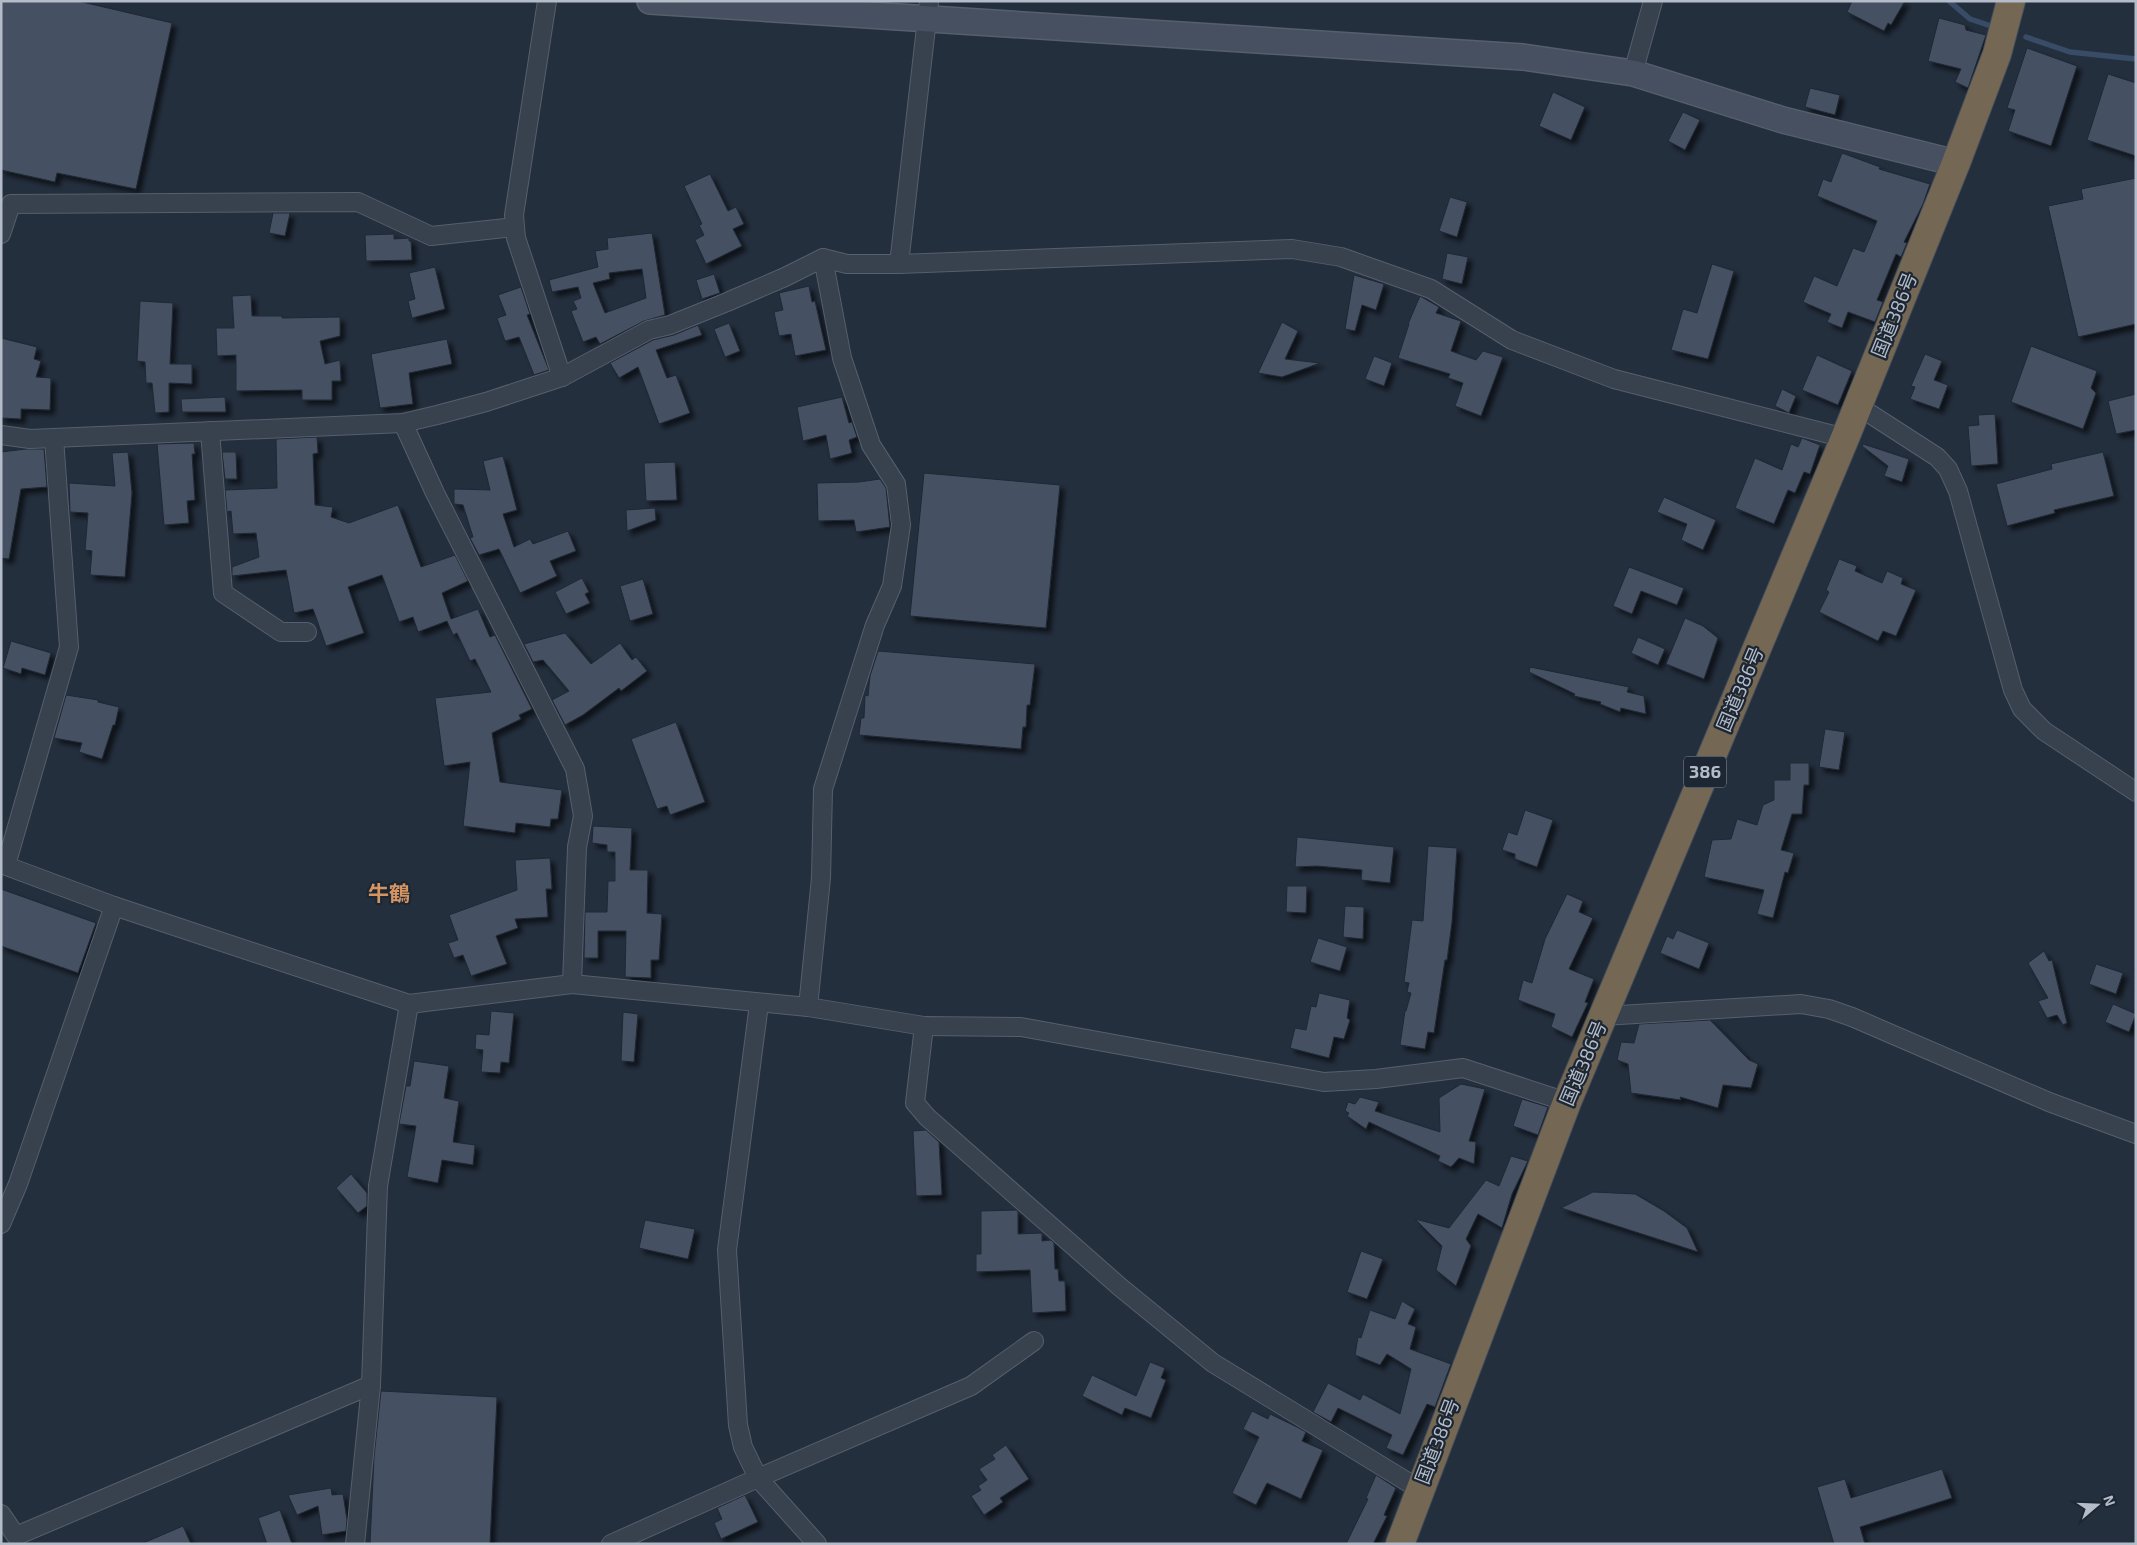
<svg xmlns="http://www.w3.org/2000/svg" width="2137" height="1545" font-family="'Exo 2','Noto Sans JP',sans-serif">
<style>
.lines{fill:none;stroke-linecap:round;stroke-linejoin:round}
.stream{stroke:#394c67;stroke-width:5.5}
.building{fill:#455162;stroke:#1f2835;fill-rule:evenodd;filter:url(#shadow)}
.street-casing{stroke:#565f6c;stroke-width:20}
.secondary-casing{stroke:#565f6c;stroke-width:28}
.highway-casing{stroke:#434c59;stroke-width:30}
.street{stroke:#38414e;stroke-width:18}
.secondary{stroke:#465061;stroke-width:25}
.highway{stroke:#746855;stroke-width:28}
.labels{text-anchor:middle;stroke-width:4.5;stroke-linejoin:round;paint-order:stroke}
.shield{fill:#1d2633;stroke:#878f9c;stroke-width:1}
.shield-label{font-size:18px;font-weight:bold;fill:#b4bcc9}
.street-label{font-size:19px;fill:#b4bcc9;stroke:#1d2633}
.quarter-label{font-size:21px;font-weight:bold;fill:#d59563;stroke:#1d2633}
</style>
<defs>
<filter id="shadow"><feDropShadow dx="4.5" dy="4.5" stdDeviation="2.5" flood-color="#0009"/></filter>
</defs>
<rect width="100%" height="100%" fill="#242f3e"/>
<g class="lines">
<!-- stream -->
<g class="stream">
<polyline points="1949,1 1970,19 1991,26"/>
<polyline points="2026,37 2070,52 2136,59"/>
</g>
</g>
<!-- building -->
<g class="building">
<polygon points="1,1 78,1 172,23 136,189 57,173 55,182 1,170"/>
<polygon points="1852,1 1905,1 1891,25 1888,23 1884,31 1847,12"/>
<polygon points="1939,18 1965,25 1966,30 1986,35 1968,88 1955,82 1961,69 1928,61"/>
<polygon points="2027,48 2077,66 2051,146 2008,131 2015,110 2007,108"/>
<polygon points="2108,74 2136,83 2136,156 2087,140"/>
<polygon points="1810,88 1840,95 1835,115 1805,107"/>
<polygon points="1553,92 1585,107 1571,140 1539,126"/>
<polygon points="1683,112 1700,120 1685,150 1668,141"/>
<polygon points="1842,153 1880,167 1879,169 1930,184 1923,204 1904,242 1907,243 1901,257 1896,254 1877,300 1883,302 1875,322 1848,312 1842,328 1827,322 1831,314 1803,302 1814,276 1837,286 1853,248 1864,252 1877,221 1817,196 1823,179 1831,182"/>
<polygon points="710,174 728,211 736,207 744,224 733,229 742,246 706,264 695,240 704,235 699,225 702,224 684,186"/>
<polygon points="2136,178 2136,324 2078,337 2048,206 2083,199 2081,189"/>
<polygon points="1450,197 1467,202 1457,237 1439,231"/>
<polygon points="273,213 290,213 285,236 269,233"/>
<path d="M652,233L665,315L644,321L600,344L596,337L583,342L571,311L577,309L573,301L581,298L578,287L552,292L549,280L598,267L595,251L608,249L607,238ZM642,269L646,298L605,313L593,283L610,279L609,273Z"/>
<polygon points="394,234 394,239 409,238 409,241 411,241 412,260 366,261 365,235"/>
<polygon points="1447,253 1468,257 1462,284 1442,279"/>
<polygon points="1712,264 1734,271 1708,359 1671,350 1683,309 1697,313"/>
<polygon points="435,267 445,309 412,318 408,301 415,299 409,273"/>
<polygon points="714,274 720,293 702,299 696,280"/>
<polygon points="1354,275 1384,284 1376,310 1362,305 1355,331 1345,329"/>
<polygon points="809,286 812,302 815,301 826,350 795,356 791,334 779,336 774,312 783,310 779,293"/>
<polygon points="521,287 530,314 527,315 549,370 534,375 519,337 505,341 497,318 506,315 498,295"/>
<polygon points="251,295 252,316 282,316 282,318 340,317 340,336 320,341 325,364 340,360 341,381 332,381 332,400 302,400 302,390 236,391 236,355 217,356 216,328 234,328 232,296"/>
<polygon points="1420,296 1439,307 1436,313 1461,321 1451,351 1476,360 1483,351 1503,357 1481,416 1455,406 1463,383 1448,378 1450,374 1398,358 1409,324 1408,324"/>
<polygon points="140,301 173,303 170,364 192,364 192,384 169,383 169,412 155,413 152,383 146,383 145,362 137,361"/>
<polygon points="1282,322 1298,331 1285,359 1320,363 1282,377 1258,373"/>
<polygon points="729,323 740,351 725,357 714,329"/>
<polygon points="698,325 702,335 656,350 667,378 676,375 690,413 659,424 638,367 619,378 610,363 653,340 674,335"/>
<polygon points="1,338 37,347 34,359 41,361 36,377 51,378 50,410 21,409 21,419 1,418"/>
<polygon points="447,339 452,364 409,373 413,404 380,408 371,354"/>
<polygon points="2031,346 2097,371 2091,388 2096,393 2083,429 2011,402"/>
<polygon points="1925,354 1942,361 1934,380 1948,385 1939,409 1910,399 1915,387 1911,386"/>
<polygon points="1817,355 1852,371 1838,405 1802,390"/>
<polygon points="1374,356 1392,363 1384,386 1365,379"/>
<polygon points="1782,389 1796,396 1789,413 1775,406"/>
<polygon points="2136,394 2136,430 2116,434 2108,401"/>
<polygon points="225,397 226,412 182,412 181,399"/>
<polygon points="842,397 849,423 852,422 857,437 849,440 852,453 830,459 826,435 803,441 797,407"/>
<polygon points="1995,414 1998,464 1971,466 1968,426 1979,425 1978,415"/>
<polygon points="317,437 318,453 313,454 315,505 333,507 331,517 349,523 398,505 421,567 455,555 468,581 442,593 451,619 478,609 490,637 495,635 532,709 519,715 521,719 492,733 500,782 562,790 558,819 551,819 550,827 516,823 515,833 463,826 470,762 444,766 435,698 491,692 475,659 470,661 457,633 453,635 447,621 418,632 413,617 399,622 382,575 348,587 364,633 326,646 313,609 294,613 286,570 232,576 232,567 259,557 256,533 233,534 231,511 227,512 225,490 277,488 276,439"/>
<polygon points="1802,438 1820,445 1810,474 1804,472 1795,493 1788,490 1774,524 1735,508 1755,458 1782,470 1791,444 1798,447"/>
<polygon points="194,443 195,454 192,454 195,500 187,501 189,523 164,525 157,444"/>
<polygon points="1863,444 1909,459 1902,482 1884,476 1888,466 1862,446"/>
<polygon points="26,449 44,449 47,487 21,489 9,559 1,558 1,452"/>
<polygon points="128,452 132,493 125,577 90,575 92,551 85,550 88,513 70,512 69,483 115,486 112,453"/>
<polygon points="222,452 236,452 237,479 225,479"/>
<polygon points="2103,452 2114,496 2054,510 2055,513 2007,526 1996,484 2052,469 2051,464"/>
<polygon points="503,456 517,510 503,514 514,547 530,539 533,544 568,531 576,551 550,561 557,576 520,593 499,549 479,555 470,538 473,537 463,505 454,504 454,489 490,490 483,461"/>
<polygon points="675,462 677,500 646,501 644,463"/>
<polygon points="924,473 1060,485 1046,628 910,616"/>
<polygon points="880,479 886,488 890,527 856,532 854,520 818,521 817,483 859,482"/>
<polygon points="1664,497 1716,520 1703,550 1681,540 1687,524 1657,512"/>
<polygon points="655,508 656,520 627,531 626,510"/>
<polygon points="1839,559 1857,566 1855,571 1882,583 1887,571 1903,578 1901,584 1916,590 1896,636 1883,631 1878,641 1819,612 1829,592 1826,590"/>
<polygon points="1629,567 1684,588 1677,605 1641,591 1632,614 1613,606"/>
<polygon points="582,578 589,592 585,594 590,603 566,614 555,592"/>
<polygon points="643,579 653,614 630,621 620,586"/>
<polygon points="1685,618 1703,626 1718,638 1704,679 1666,664"/>
<polygon points="565,633 591,664 620,643 632,660 636,657 647,671 621,691 619,688 583,715 565,725 552,700 569,691 543,660 533,662 524,644"/>
<polygon points="1638,637 1665,649 1658,665 1631,653"/>
<polygon points="11,641 51,653 45,675 22,668 21,674 3,668"/>
<polygon points="878,651 1035,664 1030,705 1027,705 1026,727 1023,727 1021,749 859,735 861,718 864,718 865,695 868,696 870,676"/>
<polygon points="1530,667 1629,687 1627,692 1644,696 1646,714 1621,708 1620,712 1600,704 1601,702 1574,696 1575,694 1529,672"/>
<polygon points="66,695 98,700 98,702 119,707 115,725 113,725 102,759 79,752 82,743 54,738"/>
<polygon points="676,722 705,802 670,815 667,806 657,809 631,739"/>
<polygon points="1825,729 1845,732 1839,770 1819,767"/>
<polygon points="1790,763 1809,763 1809,785 1804,785 1802,814 1792,814 1781,850 1794,853 1788,873 1785,872 1773,918 1757,914 1764,890 1704,877 1712,840 1731,839 1737,819 1757,825 1763,805 1774,800 1774,780 1790,780"/>
<polygon points="1525,810 1553,820 1537,867 1515,859 1515,854 1502,850 1508,832 1517,835"/>
<polygon points="593,826 632,828 630,870 648,870 647,913 662,914 659,960 651,960 651,978 625,977 626,931 598,931 598,958 584,958 585,912 607,912 608,881 615,881 615,852 607,852 607,845 592,843"/>
<polygon points="1297,837 1394,847 1390,883 1361,880 1362,870 1317,866 1295,867"/>
<polygon points="1428,846 1457,848 1452,922 1447,960 1445,960 1434,1033 1428,1032 1425,1049 1400,1045 1405,1011 1406,1011 1411,993 1407,992 1409,983 1404,982 1412,920 1423,921"/>
<polygon points="550,858 552,889 546,889 548,917 515,919 518,928 496,936 507,964 471,976 463,955 454,958 448,943 458,940 449,915 517,890 515,860"/>
<polygon points="1287,886 1307,886 1306,913 1286,912"/>
<polygon points="1,889 96,923 78,973 1,946"/>
<polygon points="1567,894 1583,901 1579,912 1593,918 1569,969 1594,979 1585,1002 1588,1003 1572,1037 1551,1027 1555,1014 1518,1000 1523,980 1532,983 1545,939"/>
<polygon points="1345,906 1364,907 1363,939 1343,937"/>
<polygon points="1677,930 1709,943 1699,969 1660,953 1667,936 1673,939"/>
<polygon points="1318,938 1347,947 1340,971 1310,962"/>
<polygon points="2044,951 2049,961 2052,960 2067,1023 2063,1025 2057,1015 2047,1018 2038,1001 2048,998 2028,963"/>
<polygon points="2096,964 2123,973 2116,994 2089,984"/>
<polygon points="1319,993 1350,1000 1347,1018 1350,1020 1344,1039 1334,1037 1329,1058 1290,1048 1295,1028 1306,1030 1311,1006 1316,1007"/>
<polygon points="2113,1004 2136,1014 2129,1032 2105,1022"/>
<polygon points="491,1011 514,1013 509,1063 501,1062 500,1073 481,1072 483,1050 475,1049 476,1034 489,1035"/>
<polygon points="623,1012 638,1014 634,1062 621,1061"/>
<polygon points="1710,1020 1749,1060 1758,1064 1751,1088 1723,1085 1718,1108 1680,1097 1681,1100 1631,1093 1628,1064 1617,1060 1621,1042 1634,1043 1639,1024"/>
<polygon points="414,1061 449,1066 444,1098 459,1101 453,1142 475,1145 473,1165 442,1160 438,1183 407,1177 416,1126 399,1124 406,1086 410,1086"/>
<polygon points="1461,1084 1485,1089 1469,1141 1476,1142 1474,1164 1459,1158 1451,1167 1438,1161 1440,1156 1369,1122 1366,1129 1347,1116 1349,1113 1345,1111 1348,1102 1355,1104 1360,1097 1379,1102 1375,1111 1440,1132 1439,1098"/>
<polygon points="1522,1099 1548,1107 1538,1135 1513,1126"/>
<polygon points="926,1130 939,1142 942,1195 916,1196 913,1131"/>
<polygon points="1511,1156 1528,1161 1512,1194 1502,1228 1478,1214 1466,1239 1471,1246 1456,1286 1436,1270 1442,1246 1415,1219 1449,1228 1486,1180 1499,1186"/>
<polygon points="351,1174 367,1193 367,1206 358,1213 336,1188"/>
<polygon points="1593,1192 1635,1194 1664,1211 1687,1228 1698,1252 1561,1208"/>
<polygon points="1017,1210 1018,1212 1018,1234 1042,1233 1042,1241 1051,1240 1054,1243 1055,1269 1058,1269 1059,1281 1065,1281 1066,1311 1032,1313 1030,1270 976,1272 976,1254 981,1254 981,1211"/>
<polygon points="645,1220 695,1229 688,1259 639,1248"/>
<polygon points="1361,1251 1383,1259 1367,1299 1347,1292"/>
<polygon points="1402,1301 1415,1309 1408,1324 1416,1327 1410,1349 1451,1364 1435,1407 1427,1404 1403,1455 1386,1448 1392,1435 1338,1408 1331,1422 1313,1412 1328,1383 1360,1400 1363,1394 1400,1414 1411,1369 1387,1354 1380,1365 1355,1355 1358,1337 1361,1338 1370,1310 1395,1319"/>
<polygon points="1150,1362 1165,1368 1161,1378 1166,1380 1151,1418 1125,1408 1122,1415 1082,1396 1092,1375 1136,1396"/>
<polygon points="381,1391 497,1397 490,1544 370,1544 374,1457"/>
<polygon points="1252,1411 1268,1419 1270,1414 1297,1427 1306,1432 1302,1441 1323,1450 1301,1499 1267,1483 1256,1505 1232,1493 1259,1437 1243,1429"/>
<polygon points="1006,1445 1029,1479 1000,1498 1003,1502 984,1515 971,1496 981,1490 978,1486 987,1480 979,1469 995,1459 992,1455"/>
<polygon points="1942,1469 1952,1498 1860,1527 1865,1544 1834,1544 1817,1487 1845,1479 1851,1498"/>
<polygon points="1376,1475 1396,1488 1384,1515 1387,1516 1373,1544 1346,1544 1368,1499 1366,1498"/>
<polygon points="331,1488 332,1495 343,1494 347,1520 346,1531 322,1535 318,1506 297,1515 288,1495"/>
<polygon points="745,1495 758,1522 721,1539 714,1523 722,1519 717,1508"/>
<polygon points="280,1510 292,1544 267,1544 258,1518"/>
<polygon points="183,1526 191,1544 141,1544"/>
</g>
<g class="lines">
<defs>
<g id="street">
<polyline points="547,1 514,215 516,238 562,377"/>
<polyline points="1633,73 1653,1"/>
<polyline points="1,234 11,204 358,202 431,236 515,227"/>
<polyline points="899,264 929,1"/>
<polyline points="1858,406 1937,457 1948,469 1958,491 2013,690 2022,709 2044,731 2136,792"/>
<polyline points="403,423 435,493 575,769 583,816 577,847 572,984"/>
<polyline points="210,431 223,593 281,632 307,632"/>
<polyline points="1,435 30,439 403,423 437,415 486,402 562,377 649,330 670,325 727,302 785,277 823,258 847,264 899,264 1292,249 1341,257 1431,289 1512,340 1614,379 1845,438"/>
<polyline points="1,864 114,906 409,1004 572,984 808,1007 924,1026 1021,1027 1324,1082 1376,1079 1463,1068 1567,1102"/>
<polyline points="6,865 69,647 54,438"/>
<polyline points="759,1004 727,1250 738,1425 743,1447 758,1478 817,1544"/>
<polyline points="808,1007 821,878 823,789 875,625 892,586 901,525 896,484 871,445 842,358 823,258"/>
<polyline points="1603,1016 1801,1004 1829,1009 1852,1017 2049,1102 2136,1134"/>
<polyline points="924,1026 915,1103 927,1117 1120,1287 1213,1363 1419,1489"/>
<polyline points="1,1224 18,1184 114,906"/>
<polyline points="1,1514 16,1536 371,1385"/>
<polyline points="355,1544 371,1385 378,1186 409,1004"/>
<polyline points="611,1544 758,1478 971,1386 1034,1341"/>
</g>
<polyline id="secondary" points="650,1 1523,57 1633,73 1783,120 1956,163"/>
<polyline id="highway" points="1400,1544 1567,1102 1845,438 1956,163 1997,54 2011,1"/>
</defs>
<!-- street casing -->
<use href="#street" class="street-casing"/>
<!-- secondary casing -->
<use href="#secondary" class="secondary-casing"/>
<!-- highway casing -->
<use href="#highway" class="highway-casing"/>
<!-- street -->
<use href="#street" class="street"/>
<!-- secondary -->
<use href="#secondary" class="secondary"/>
<!-- highway -->
<use href="#highway" class="highway"/>
</g>
<g class="labels">
<!-- shield labels -->
<rect class="shield" x="1684" y="756.5" width="42" height="31" rx="4"/>
<g class="shield-label">
<text x="1705" y="778">386</text>
</g>
<!-- street labels -->
<g class="street-label">
<text transform="translate(1894 315) rotate(-68)" y="7">国道386号</text>
<text transform="translate(1740 689) rotate(-67)" y="7">国道386号</text>
<text transform="translate(1583 1063) rotate(-67)" y="7">国道386号</text>
<text transform="translate(1437 1441) rotate(-69)" y="7">国道386号</text>
</g>
<!-- quarter labels -->
<g class="quarter-label">
<text x="389" y="901">牛鶴</text>
</g>
</g>
<!-- border -->
<rect width="2137" height="1545" fill="none" stroke="#b4bcc9" stroke-width="5"/>
<!-- north arrow -->
<g transform="translate(2097 1505) rotate(71)" stroke="#1d2633" stroke-width="4" paint-order="stroke">
<path d="M0-4L9 19L0 12L-9 19Z" fill="#b4bcc9"/>
<text y="-8" font-size="14" font-weight="bold" text-anchor="middle" fill="#b4bcc9">N</text>
</g>
</svg>
